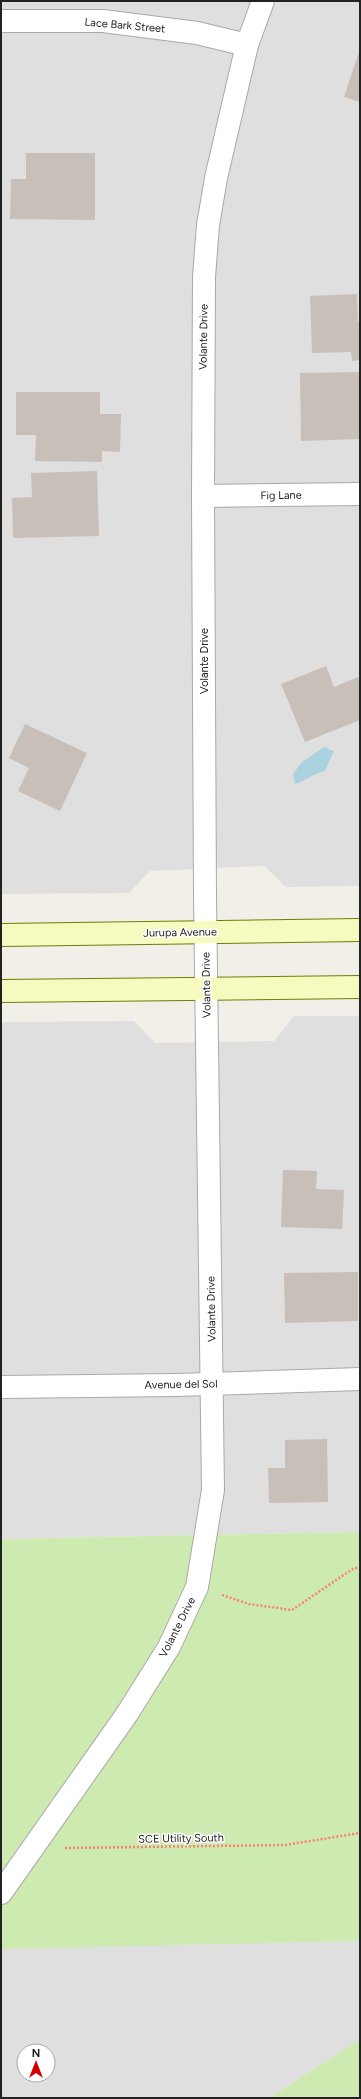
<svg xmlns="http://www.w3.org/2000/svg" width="361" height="2099" font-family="Figtree,sans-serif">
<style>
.residential{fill:#e0dfdf;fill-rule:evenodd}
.grass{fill:#cdebb0}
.water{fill:#aad3df}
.building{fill:#c7bfb8}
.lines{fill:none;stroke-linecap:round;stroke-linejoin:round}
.street-casing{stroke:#a9a9a9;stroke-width:24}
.secondary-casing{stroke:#707d05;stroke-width:24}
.path{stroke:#fa8072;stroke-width:2.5;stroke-dasharray:2 2;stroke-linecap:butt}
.street{stroke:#fff;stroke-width:22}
.secondary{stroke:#f7fabf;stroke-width:22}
.labels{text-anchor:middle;stroke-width:3;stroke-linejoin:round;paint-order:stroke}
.street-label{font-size:11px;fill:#222;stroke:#fff}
</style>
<rect width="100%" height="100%" fill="#f2efe9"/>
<!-- residential -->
<g class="residential">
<polygon points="1,1 360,1 360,886 286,887 264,866 150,871 129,893 1,894"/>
<polygon points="294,1016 360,1016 360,1532 1,1539 1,1022 134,1021 155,1043 274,1041"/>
<path d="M360,1941V2039L269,2098H1V1948ZM24,2051H48V2075H24Z"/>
</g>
<!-- grass -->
<g class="grass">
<polygon points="360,1532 360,1941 1,1949 1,1539"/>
<polygon points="360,2039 360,2098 269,2098"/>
</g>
<!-- water -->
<path class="water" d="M324,747L334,751L325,771C313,773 307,781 295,784L293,774L301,763Z"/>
<!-- building -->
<g class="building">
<polygon points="360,49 360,102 344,97"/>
<polygon points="26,153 95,153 95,220 10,219 11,179 26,179"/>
<polygon points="357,294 358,322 360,322 360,360 352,361 351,352 312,353 310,296"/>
<polygon points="360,372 360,439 301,441 300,373"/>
<polygon points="16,392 100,392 100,414 121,414 120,452 102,451 102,462 35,461 36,435 16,435"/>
<polygon points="97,471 99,536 13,538 12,498 32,497 31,473"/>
<polygon points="326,666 334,687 358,677 360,682 360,720 305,742 281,684"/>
<polygon points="25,724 87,753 60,811 18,791 29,768 9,758"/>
<polygon points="283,1170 317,1171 316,1189 344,1190 342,1229 281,1227"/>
<polygon points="358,1272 358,1321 285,1323 284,1273"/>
<polygon points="327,1439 328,1502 269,1503 268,1468 285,1468 285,1440"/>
</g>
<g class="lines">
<defs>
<g id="street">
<polyline points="1,21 103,21 197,33 247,45"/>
<polyline points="203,496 360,494"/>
<polyline points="1,1387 177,1385 360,1379"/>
<polyline points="1,1893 127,1714 169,1647 197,1587 213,1490 205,896 203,496 204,277 208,225 216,178 247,45 263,1"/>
</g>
<g id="secondary">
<polyline points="1,935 360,930"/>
<polyline points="1,991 360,987"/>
</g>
</defs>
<!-- street casing -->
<use href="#street" class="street-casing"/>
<!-- secondary casing -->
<use href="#secondary" class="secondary-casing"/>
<!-- path -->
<g class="path">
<polyline points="222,1595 249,1604 292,1610 354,1568 360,1568"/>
<polyline points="65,1848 285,1845 360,1833"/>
</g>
<!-- street -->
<use href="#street" class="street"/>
<!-- secondary -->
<use href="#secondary" class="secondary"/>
</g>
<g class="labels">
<!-- street labels -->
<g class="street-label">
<text transform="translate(125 25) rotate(5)" y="4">Lace Bark Street</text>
<text transform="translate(203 337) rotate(-89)" y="4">Volante Drive</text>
<text transform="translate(281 495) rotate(-1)" y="4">Fig Lane</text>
<text transform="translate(204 661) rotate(-90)" y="4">Volante Drive</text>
<text transform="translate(180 932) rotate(-1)" y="4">Jurupa Avenue</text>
<text transform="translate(206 985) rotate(-91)" y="4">Volante Drive</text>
<text transform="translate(211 1309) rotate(-91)" y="4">Volante Drive</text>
<text transform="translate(181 1384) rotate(-1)" y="4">Avenue del Sol</text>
<text transform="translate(177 1627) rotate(-63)" y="4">Volante Drive</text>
<text transform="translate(181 1838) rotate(-1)" y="4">SCE Utility South</text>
</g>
</g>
<!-- border -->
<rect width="361" height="2099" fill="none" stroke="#222222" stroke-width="4"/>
<!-- north arrow -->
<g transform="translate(36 2063)"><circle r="19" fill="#ffffff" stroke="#a7a7a7"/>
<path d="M0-3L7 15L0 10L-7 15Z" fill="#d40000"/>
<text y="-6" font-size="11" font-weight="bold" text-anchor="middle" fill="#222222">N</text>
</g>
</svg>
